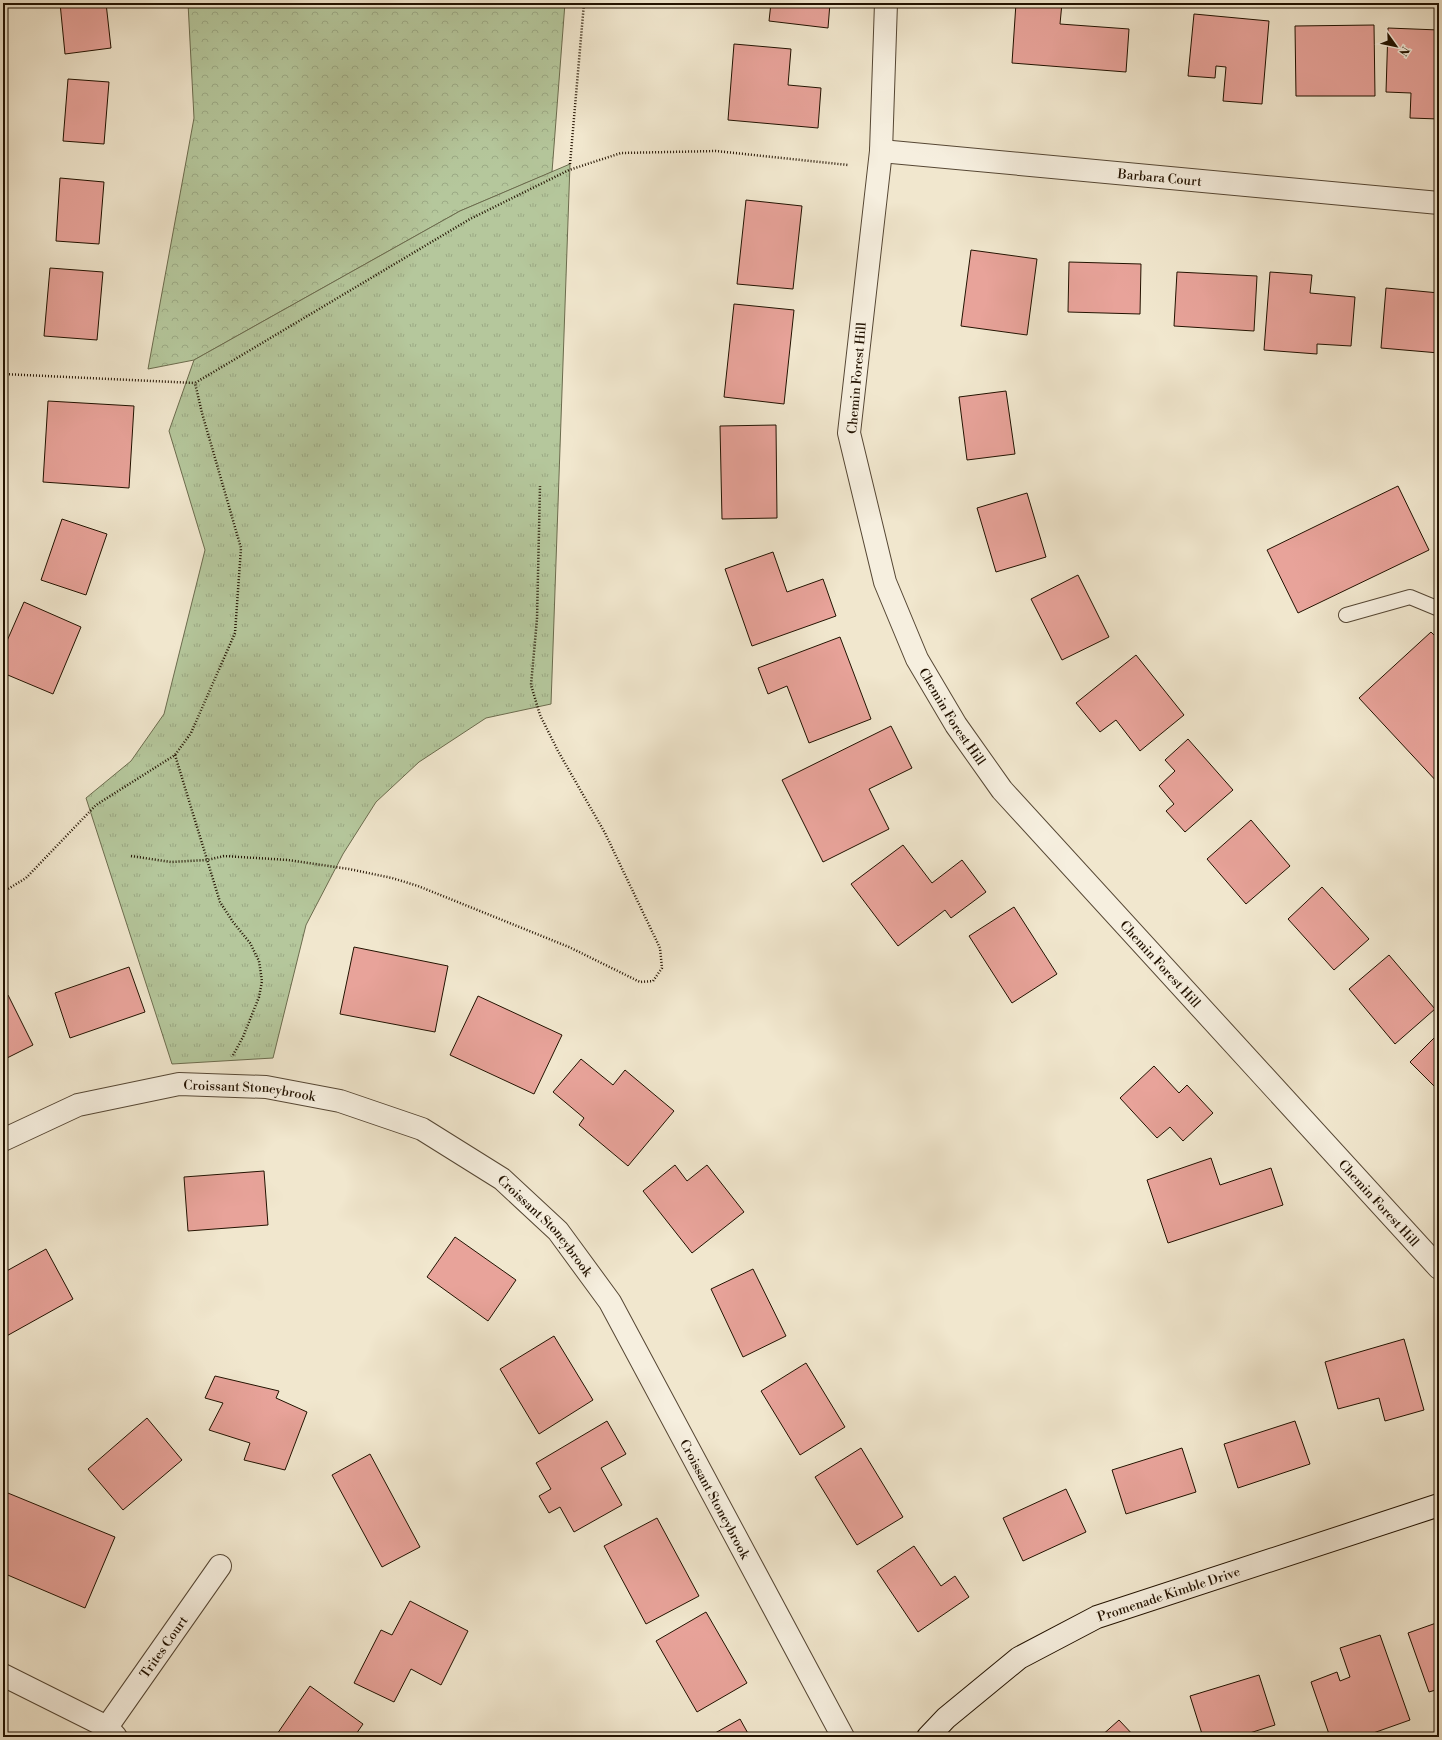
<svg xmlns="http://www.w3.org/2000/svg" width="1442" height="1740" font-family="'Libre Bodoni',serif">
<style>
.forest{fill:url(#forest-crowns);stroke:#6c6c4e}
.park{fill:url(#park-tufts);stroke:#6c6c4e}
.building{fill:#e8a39a;stroke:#221200}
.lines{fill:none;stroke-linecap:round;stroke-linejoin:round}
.lane-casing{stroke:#564734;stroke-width:16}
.street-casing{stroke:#564734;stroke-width:24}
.secondary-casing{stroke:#221200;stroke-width:24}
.path{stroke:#221200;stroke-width:2.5;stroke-dasharray:1 2;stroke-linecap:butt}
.lane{stroke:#f6efdf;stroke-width:14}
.street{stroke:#f6efdf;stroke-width:22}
.secondary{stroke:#f6efdf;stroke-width:22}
.labels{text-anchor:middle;stroke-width:4;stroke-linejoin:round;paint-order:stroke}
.street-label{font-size:13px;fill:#221200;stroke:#f6efdf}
</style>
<defs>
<pattern id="forest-crowns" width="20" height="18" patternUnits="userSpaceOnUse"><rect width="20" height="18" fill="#b5c79c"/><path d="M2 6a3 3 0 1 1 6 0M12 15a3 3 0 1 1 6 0" fill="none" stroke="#9baa85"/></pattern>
<pattern id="park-tufts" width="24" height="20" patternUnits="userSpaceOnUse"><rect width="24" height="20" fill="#b5c79c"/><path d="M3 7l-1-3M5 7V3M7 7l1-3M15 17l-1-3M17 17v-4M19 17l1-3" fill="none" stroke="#9baa85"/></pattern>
</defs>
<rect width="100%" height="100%" fill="#f1e7ce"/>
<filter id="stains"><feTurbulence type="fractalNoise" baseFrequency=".005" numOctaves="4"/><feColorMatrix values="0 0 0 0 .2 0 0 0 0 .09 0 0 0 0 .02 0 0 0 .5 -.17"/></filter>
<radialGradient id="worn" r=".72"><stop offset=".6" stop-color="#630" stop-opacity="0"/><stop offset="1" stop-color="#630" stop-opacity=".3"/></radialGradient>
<!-- forest -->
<polygon class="forest" points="188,3 565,3 552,172 460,211 194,360 148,369 194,118"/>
<!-- park -->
<polygon class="park" points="570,164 551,704 486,718 419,762 376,802 343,854 306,925 273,1058 172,1064 86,798 131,761 164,714 205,550 169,431 194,360 460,211"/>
<!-- building -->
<g class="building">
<polygon points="60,3 106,3 111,48 65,54"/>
<polygon points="771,3 830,3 828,28 769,21"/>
<polygon points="1016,3 1062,3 1060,24 1129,29 1126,72 1012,63"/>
<polygon points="1194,14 1269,21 1262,104 1223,101 1226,67 1216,66 1215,78 1188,76"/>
<polygon points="1374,25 1375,96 1296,96 1295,26"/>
<polygon points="1388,28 1439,30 1439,119 1410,118 1411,93 1386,92"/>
<polygon points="734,44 791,49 788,85 821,88 818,128 728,120"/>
<polygon points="68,79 109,82 104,144 63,141"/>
<polygon points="60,178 104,182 99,244 56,241"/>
<polygon points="746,200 802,206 793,289 737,284"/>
<polygon points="971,250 1037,259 1027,335 961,326"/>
<polygon points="1069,262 1141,264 1140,314 1068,312"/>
<polygon points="50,268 103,272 97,340 44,336"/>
<polygon points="1177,272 1257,276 1254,331 1174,326"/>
<polygon points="1270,272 1312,275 1310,293 1355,297 1351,346 1317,344 1317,354 1264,350"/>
<polygon points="1386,288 1439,293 1439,353 1381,348"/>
<polygon points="734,304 794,310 784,404 724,397"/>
<polygon points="1006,391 1015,454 967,460 959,397"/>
<polygon points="48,401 134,406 129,488 43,482"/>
<polygon points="776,425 777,518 722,519 720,426"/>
<polygon points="1398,486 1429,550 1298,613 1267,550"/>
<polygon points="1027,493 1046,557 996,572 977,508"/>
<polygon points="62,519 107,534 86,595 41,580"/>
<polygon points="773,552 787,592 823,579 836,616 752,646 725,569"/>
<polygon points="1078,575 1109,637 1062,660 1031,599"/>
<polygon points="24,602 81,627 53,694 3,673 3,650"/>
<polygon points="1431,632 1439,640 1439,784 1359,698"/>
<polygon points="840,637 871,719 809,743 787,686 768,694 758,668"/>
<polygon points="1136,655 1184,715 1140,751 1116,720 1100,732 1076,703"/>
<polygon points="891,726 912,768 869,789 889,829 823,862 782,780"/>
<polygon points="1188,739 1233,790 1185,832 1166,811 1174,804 1159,786 1175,771 1165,760"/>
<polygon points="1251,820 1290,866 1246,904 1207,859"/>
<polygon points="903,845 932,883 962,860 986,892 951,918 945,910 898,946 851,884"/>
<polygon points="1322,887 1369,939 1334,970 1288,919"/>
<polygon points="1014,907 1057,974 1012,1003 969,936"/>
<polygon points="354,947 448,966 435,1032 340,1014"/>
<polygon points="1389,955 1435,1009 1395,1044 1349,989"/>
<polygon points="129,967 145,1012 70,1038 55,993"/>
<polygon points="8,995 33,1045 3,1060 3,997"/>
<polygon points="478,996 562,1035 534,1094 450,1055"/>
<polygon points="1439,1033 1439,1091 1410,1062"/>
<polygon points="581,1059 613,1085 625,1070 674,1111 628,1166 579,1125 584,1118 553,1092"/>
<polygon points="1154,1066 1179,1093 1187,1085 1213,1113 1183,1141 1170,1127 1157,1138 1120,1098"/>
<polygon points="1211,1158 1220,1185 1271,1168 1283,1205 1168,1243 1147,1180"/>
<polygon points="675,1165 687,1181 707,1165 744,1212 692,1253 643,1191"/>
<polygon points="264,1171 268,1225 188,1231 184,1177"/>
<polygon points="455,1237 516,1280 488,1321 427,1277"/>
<polygon points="46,1249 73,1299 3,1338 3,1273"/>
<polygon points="753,1269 786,1336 743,1357 711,1289"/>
<polygon points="554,1336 593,1400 539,1434 500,1369"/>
<polygon points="1404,1339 1424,1410 1385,1421 1379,1398 1338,1409 1325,1362"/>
<polygon points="806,1363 845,1427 800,1455 761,1391"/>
<polygon points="215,1376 279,1391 276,1398 307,1412 285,1470 244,1460 250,1443 209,1430 223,1403 205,1398"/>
<polygon points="147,1418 182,1460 123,1510 88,1469"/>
<polygon points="607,1421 626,1454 601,1468 622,1505 574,1532 560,1507 549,1513 539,1496 551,1489 536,1463"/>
<polygon points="1295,1421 1310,1464 1238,1488 1224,1444"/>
<polygon points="861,1448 903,1517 857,1545 815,1477"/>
<polygon points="1182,1448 1196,1492 1126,1514 1112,1470"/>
<polygon points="370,1454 420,1547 382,1567 332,1475"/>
<polygon points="1066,1489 1086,1532 1023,1561 1003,1518"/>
<polygon points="3,1491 115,1537 85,1608 3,1573"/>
<polygon points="657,1518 699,1596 646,1624 604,1546"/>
<polygon points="914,1546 941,1586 955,1576 969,1597 918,1632 877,1571"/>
<polygon points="410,1601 468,1631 441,1685 411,1669 394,1702 354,1683 381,1630 392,1635"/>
<polygon points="706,1612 747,1683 697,1712 656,1641"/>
<polygon points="1439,1622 1439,1689 1429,1692 1408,1633"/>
<polygon points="1380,1635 1410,1720 1362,1737 1330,1737 1311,1682 1337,1672 1340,1681 1350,1677 1340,1648"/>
<polygon points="1259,1675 1275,1725 1237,1737 1203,1737 1190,1696"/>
<polygon points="310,1686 363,1724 354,1737 275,1737"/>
<polygon points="740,1719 750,1737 708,1737"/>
<polygon points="1119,1720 1135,1737 1100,1737"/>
</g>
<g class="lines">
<defs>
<polyline id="lane" points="1346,615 1410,597 1439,609"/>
<g id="street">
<path id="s1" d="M886,3L881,151L849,433L885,582L917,659L956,725L1002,790L1439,1268"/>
<path id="s2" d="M881,151L1439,203"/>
<path id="s3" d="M3,1140L78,1105L179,1084L266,1087L340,1101L422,1129L502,1179L558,1231L610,1302L843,1737"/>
<polyline points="3,1675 107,1727 116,1737"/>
<path id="s4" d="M107,1727L220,1566"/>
</g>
<g id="secondary">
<path id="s5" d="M928,1737L946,1718L1019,1658L1097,1617L1439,1505"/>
</g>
</defs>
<!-- lane casing -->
<use href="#lane" class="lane-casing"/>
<!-- street casing -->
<use href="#street" class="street-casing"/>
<!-- secondary casing -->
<use href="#secondary" class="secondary-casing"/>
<!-- path -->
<g class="path">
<polyline points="570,164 584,3"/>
<polyline points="3,374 195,383"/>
<polyline points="175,755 220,902 233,922 250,943 259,961 262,981 259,997 243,1037 232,1057"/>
<polyline points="131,856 171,862 207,860 224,856 288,860 349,869 392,878 418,886 569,947 640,982 653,981 662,968 660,948 605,833 558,751 540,715 531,685 537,619 540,486"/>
<polyline points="3,892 26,878 96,805 175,755 191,733 235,633 241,548 202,413 195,383 470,219 569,170 621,153 716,151 848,165"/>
</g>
<!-- lane -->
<use href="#lane" class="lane"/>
<!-- street -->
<use href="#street" class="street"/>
<!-- secondary -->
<use href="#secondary" class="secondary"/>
</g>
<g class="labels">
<!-- street labels -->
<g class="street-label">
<text dy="5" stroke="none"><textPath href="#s2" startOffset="280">Barbara Court</textPath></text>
<text transform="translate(856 378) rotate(-85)" y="5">Chemin Forest Hill</text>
<text dy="5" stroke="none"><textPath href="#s1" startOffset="736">Chemin Forest Hill</textPath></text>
<text dy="5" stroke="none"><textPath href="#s1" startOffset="1060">Chemin Forest Hill</textPath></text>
<text dy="5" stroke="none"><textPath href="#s3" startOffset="257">Croissant Stoneybrook</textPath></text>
<text dy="5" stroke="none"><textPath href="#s1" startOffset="1384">Chemin Forest Hill</textPath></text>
<text dy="5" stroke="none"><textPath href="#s3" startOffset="593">Croissant Stoneybrook</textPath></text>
<text dy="5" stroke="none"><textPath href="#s3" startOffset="917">Croissant Stoneybrook</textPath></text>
<text dy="5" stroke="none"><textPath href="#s5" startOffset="284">Promenade Kimble Drive</textPath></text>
<text dy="5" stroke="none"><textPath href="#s4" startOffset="98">Trites Court</textPath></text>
</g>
</g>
<!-- margin -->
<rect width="1442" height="1740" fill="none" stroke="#f1e7ce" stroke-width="16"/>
<rect x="4" y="4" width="1434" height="1732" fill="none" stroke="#221200" stroke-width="2"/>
<rect x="8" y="8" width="1426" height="1724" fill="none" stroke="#221200"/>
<!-- north arrow -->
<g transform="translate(1396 46) rotate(123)" stroke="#f6efdf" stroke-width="3" paint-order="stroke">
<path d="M0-3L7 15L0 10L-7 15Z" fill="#221200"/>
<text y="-6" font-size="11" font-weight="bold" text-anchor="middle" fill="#221200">N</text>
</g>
<rect width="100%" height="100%" filter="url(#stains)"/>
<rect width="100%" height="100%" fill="url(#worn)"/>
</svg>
